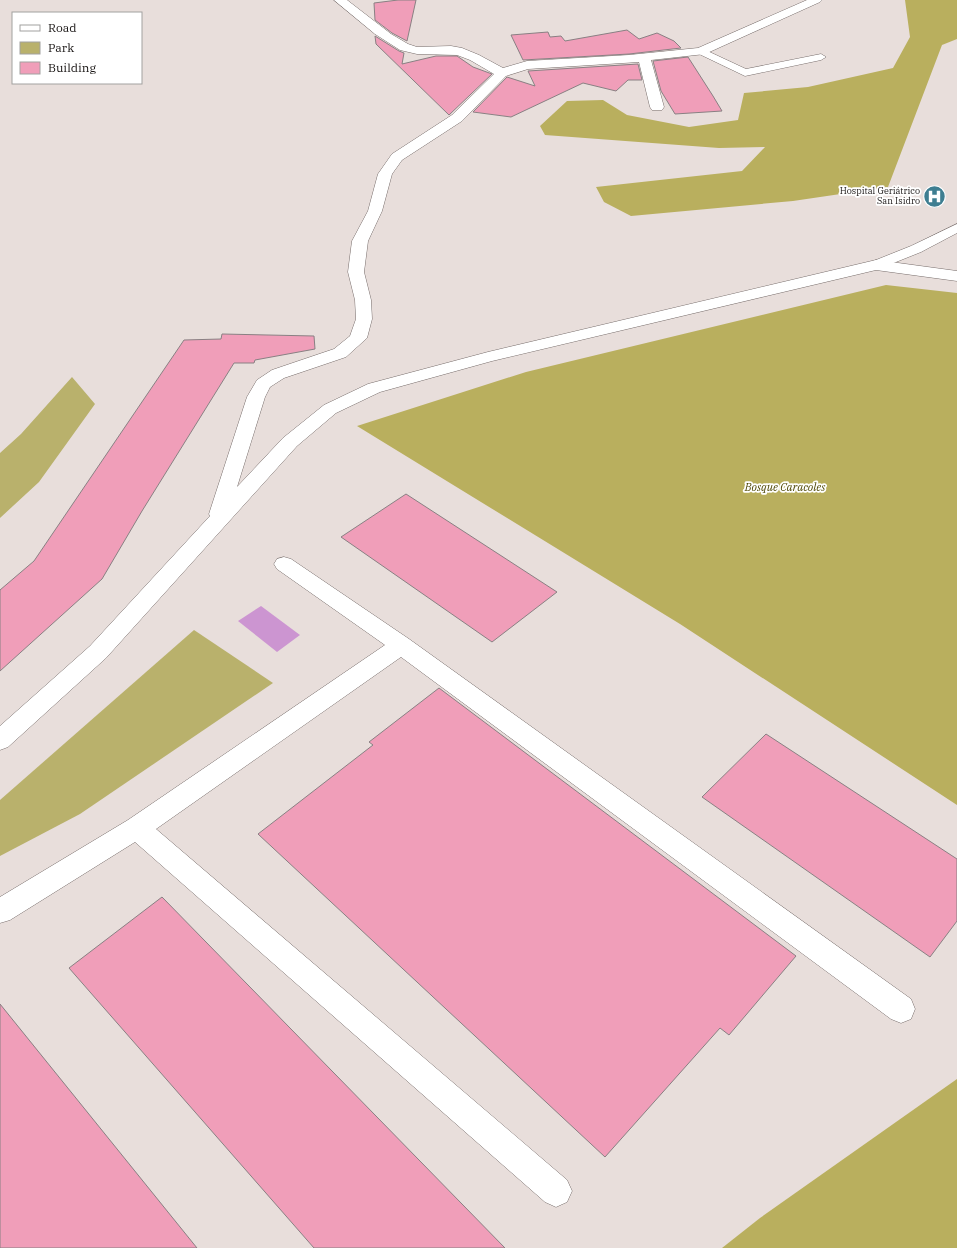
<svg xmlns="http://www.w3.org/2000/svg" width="957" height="1248" font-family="'IBM Plex Serif',serif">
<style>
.green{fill:#b9b16c}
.forest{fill:#b9af5e}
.water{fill:#cc95d1}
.building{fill:#f09eb9;stroke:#898083}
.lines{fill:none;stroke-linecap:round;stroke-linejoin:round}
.service-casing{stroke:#776d6b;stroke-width:1}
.minor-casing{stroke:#776d6b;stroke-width:1}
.service{fill:#fff;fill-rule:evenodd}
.minor{fill:#fff;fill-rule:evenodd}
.labels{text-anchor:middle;stroke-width:3.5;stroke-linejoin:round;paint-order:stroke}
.far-poi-label{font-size:9px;fill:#171312;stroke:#fff;text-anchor:end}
.park-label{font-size:11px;font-style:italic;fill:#4e4704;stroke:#fff}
</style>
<rect width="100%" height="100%" fill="#e8dedb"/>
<!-- green -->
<g class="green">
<polygon points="72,377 95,404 39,482 0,518 0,453 21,434"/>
<polygon points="194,630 273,683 80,814 0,856 0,800"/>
</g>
<!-- forest -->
<g class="forest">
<polygon points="905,0 957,0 957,39 942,45 888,187 793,201 631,216 604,202 596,187 742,171 765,147 719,148 545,135 540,126 567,101 603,100 627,115 689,127 738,120 744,93 808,87 893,68 910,37"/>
<polygon points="886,285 957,293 957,805 680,624 357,426 526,372"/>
<polygon points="957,1079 957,1248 722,1248 760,1218"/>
</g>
<!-- water -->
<polygon class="water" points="261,606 300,635 277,652 238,621"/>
<!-- building -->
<g class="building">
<polygon points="398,0 416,0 407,41 392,33 375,20 374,3"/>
<polygon points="627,30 639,39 657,33 674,41 681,48 629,54 523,60 511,35 548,32 550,37 561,36 565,41"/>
<polygon points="375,36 399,51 404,53 402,64 436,56 457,56 473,67 492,74 449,115 376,44"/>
<polygon points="688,57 713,96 722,111 675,114 661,91 653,61"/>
<polygon points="638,64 642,80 628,80 616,91 583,83 511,117 473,112 507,77 535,86 528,71"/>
<polygon points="222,334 314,336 315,349 255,360 254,363 234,363 142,511 102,579 0,671 0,590 34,561 184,340 221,339"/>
<polygon points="406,494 557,592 492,642 341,537"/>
<polygon points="439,688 796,956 729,1035 720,1028 605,1157 258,834 373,745 369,742"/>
<polygon points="766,734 957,859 957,921 930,957 702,797"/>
<polygon points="162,897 505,1248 314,1248 69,968"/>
<polygon points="0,1004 197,1248 0,1248"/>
</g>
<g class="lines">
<defs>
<g id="service">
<polygon points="701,48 746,69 821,54 826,57 821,60 745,76 697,53 696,51 697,49"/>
<polygon points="957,224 957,233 921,252 881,268 876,269 871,268 869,265 871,262 911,246"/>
</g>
<g id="minor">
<polygon points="334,0 347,0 391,34 408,44 417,47 451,46 462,48 479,55 503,68 527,61 629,55 698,48 807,0 822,0 820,2 705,54 651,60 664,107 662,110 652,110 650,107 639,62 528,69 506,76 462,121 402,160 392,174 382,211 368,241 364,272 371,300 372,319 367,338 346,357 284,378 270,387 265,397 237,487 283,438 324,405 368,384 488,352 876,260 957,271 957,281 876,270 492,361 380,392 336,413 297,446 106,658 8,747 0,750 0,726 90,646 210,516 209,514 247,397 257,380 272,370 334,349 350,336 356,319 355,300 348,272 352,241 368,211 378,174 392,154 452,115 494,74 470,60 457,55 417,54 400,50 375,34"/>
<polygon points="284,557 291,559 409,639 911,999 915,1009 911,1019 901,1023 891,1019 401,657 156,829 567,1180 572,1191 567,1202 556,1207 545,1202 135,842 10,920 0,923 0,897 128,820 385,645 277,569 274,564 277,559"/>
</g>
</defs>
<!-- service casing -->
<use href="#service" class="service-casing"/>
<!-- minor casing -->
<use href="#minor" class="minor-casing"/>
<!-- service -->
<use href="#service" class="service"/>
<!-- minor -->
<use href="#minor" class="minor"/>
</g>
<!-- icons -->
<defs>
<symbol id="hospital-disc" viewBox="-11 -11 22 22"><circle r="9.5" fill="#3e7e91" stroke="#fff"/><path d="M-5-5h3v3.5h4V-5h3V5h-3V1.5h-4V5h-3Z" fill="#fff"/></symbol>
</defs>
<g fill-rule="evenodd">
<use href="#hospital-disc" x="922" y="184" width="25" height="25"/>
</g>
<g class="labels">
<!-- far-poi labels -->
<g class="far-poi-label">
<text x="920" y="194">Hospital Geriátrico<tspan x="920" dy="10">San Isidro</tspan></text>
</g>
<!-- park labels -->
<g class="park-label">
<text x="785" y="491">Bosque Caracoles</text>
</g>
</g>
<!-- legend -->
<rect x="12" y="12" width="130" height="72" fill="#ffffff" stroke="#a2a1a0"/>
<rect x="20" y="25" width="20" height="6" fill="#ffffff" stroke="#a2a1a0"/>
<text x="48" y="32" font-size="12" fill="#171312">Road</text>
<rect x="20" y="42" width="20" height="12" fill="#b9b16c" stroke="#a2a1a0"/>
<text x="48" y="52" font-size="12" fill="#171312">Park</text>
<rect x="20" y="62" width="20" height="12" fill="#f09eb9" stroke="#a2a1a0"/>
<text x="48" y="72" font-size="12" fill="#171312">Building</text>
</svg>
